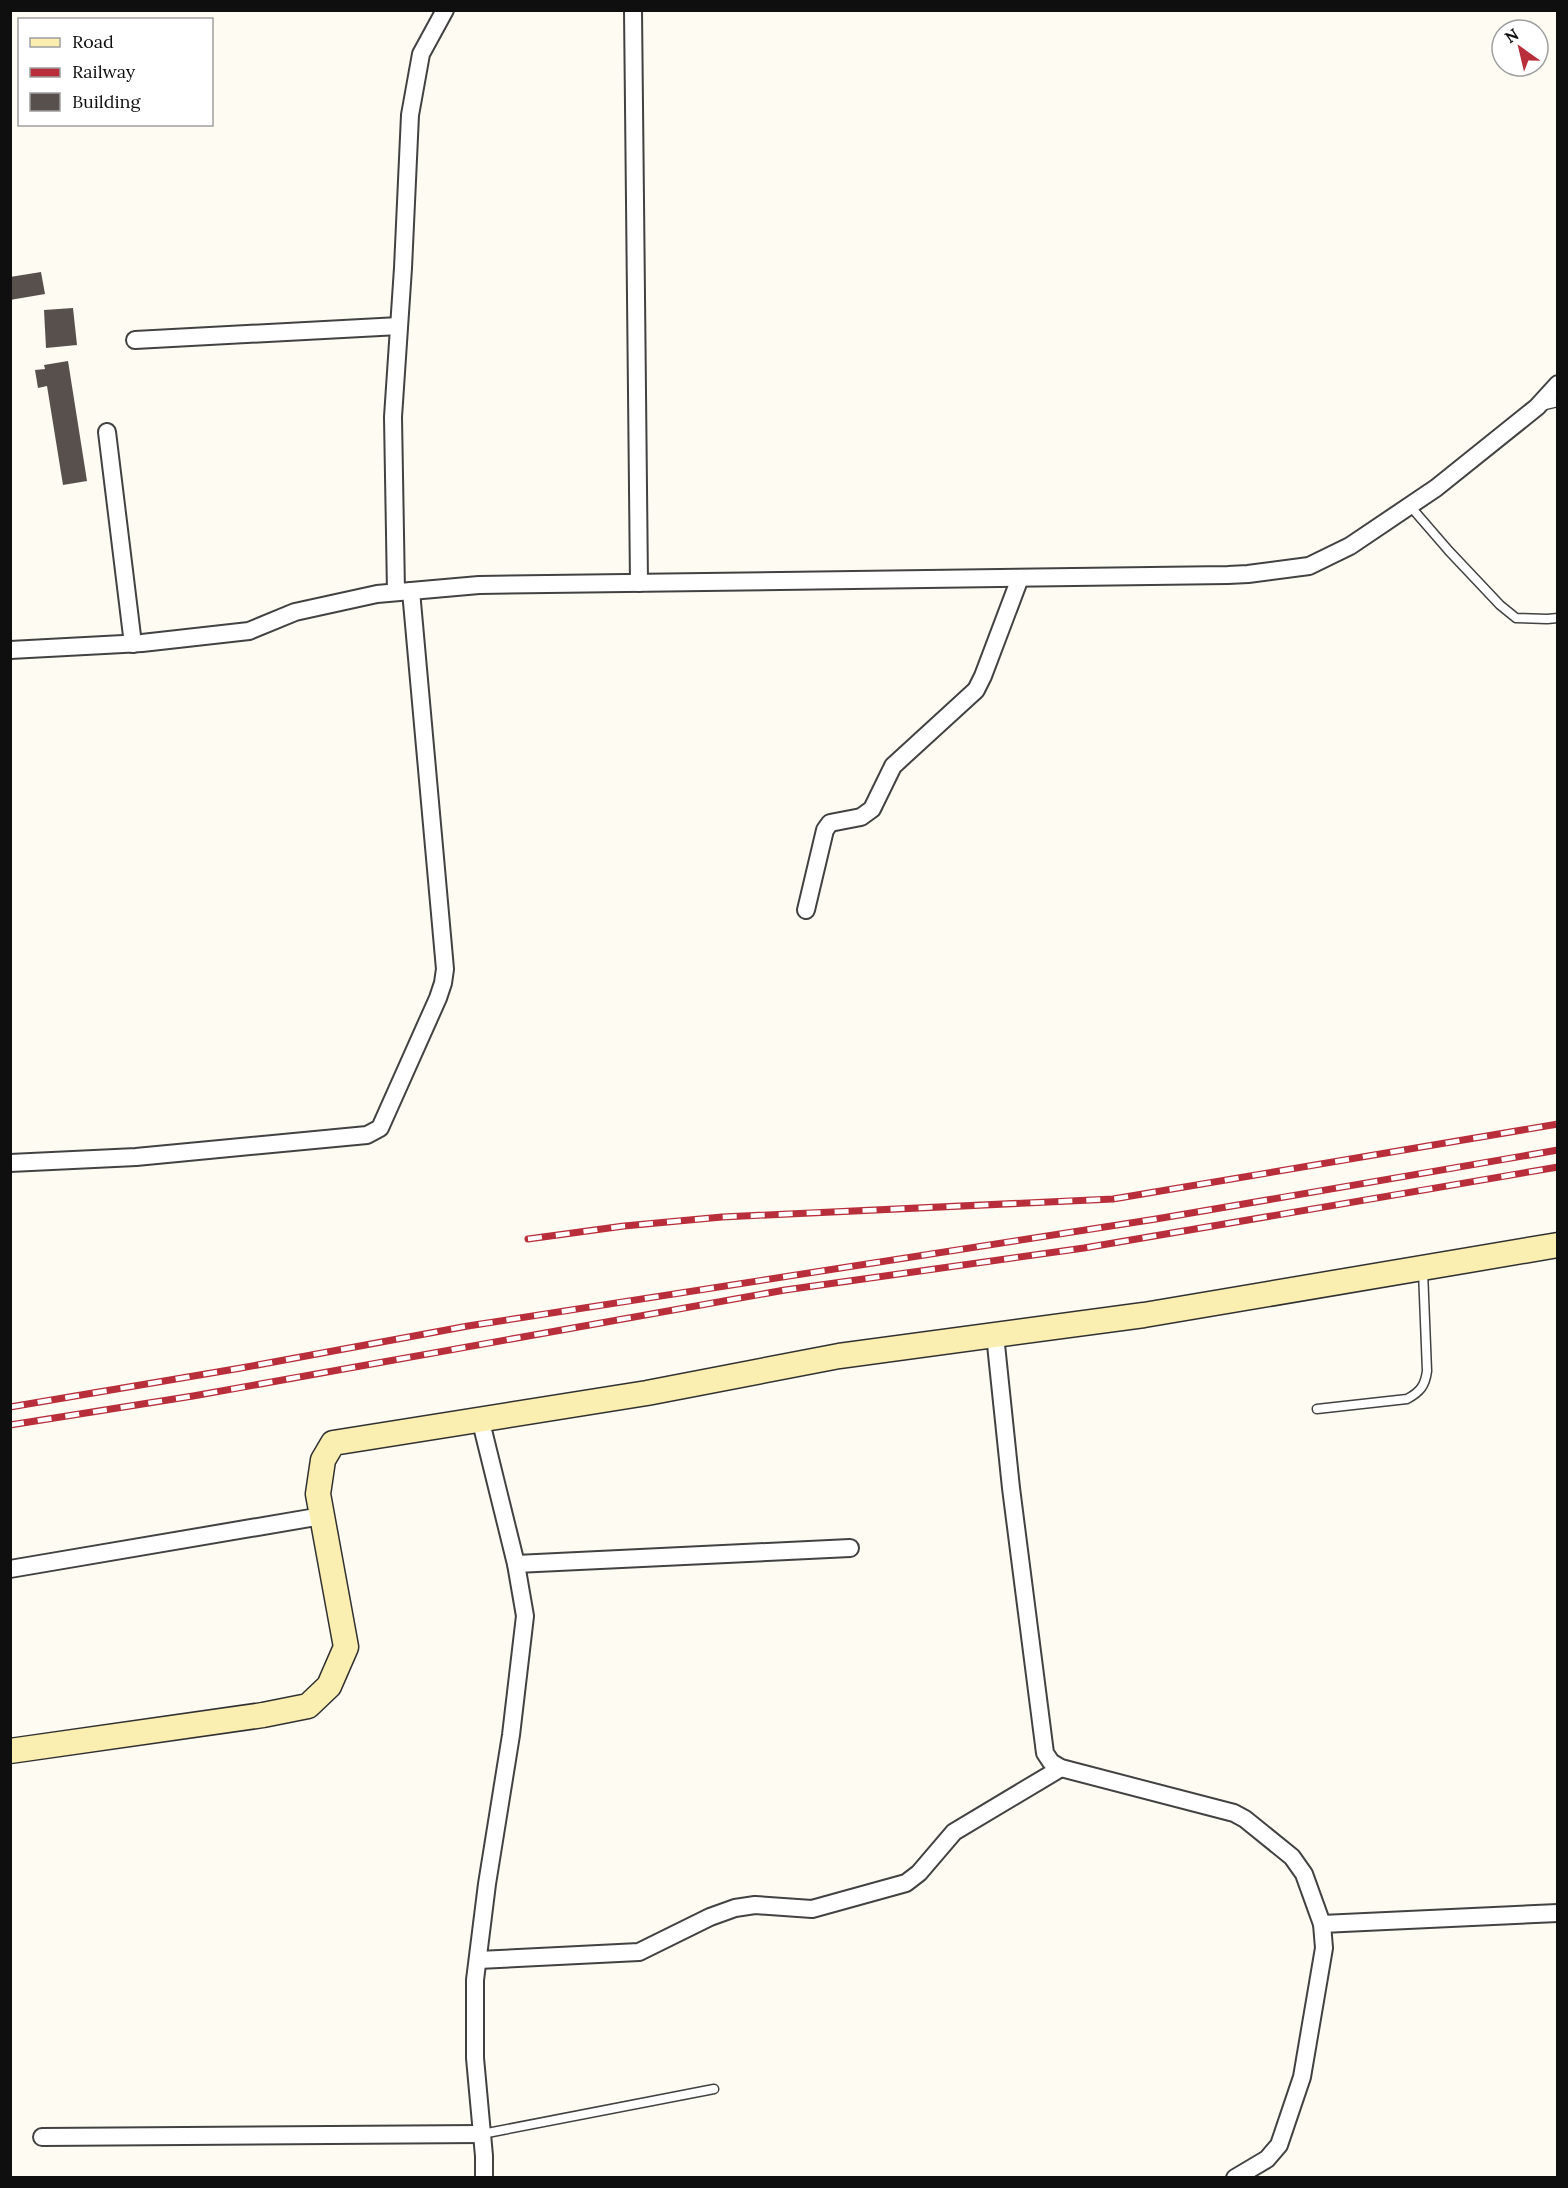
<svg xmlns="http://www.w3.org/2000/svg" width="1568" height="2188" font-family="Lora,serif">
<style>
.building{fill:#58504c}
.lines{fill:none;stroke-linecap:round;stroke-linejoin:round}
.lane-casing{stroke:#424242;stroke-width:11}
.street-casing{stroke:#424242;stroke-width:20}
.secondary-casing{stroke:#313131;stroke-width:27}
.lane{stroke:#fff;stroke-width:8}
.street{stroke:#fff;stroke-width:16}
.secondary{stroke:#faefb1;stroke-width:24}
.rail-casing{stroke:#b92e3b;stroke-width:7}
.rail{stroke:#fff;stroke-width:4.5;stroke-dasharray:14;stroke-linecap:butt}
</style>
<rect width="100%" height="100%" fill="#fefbf3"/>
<!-- building -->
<g class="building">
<polygon points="41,272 45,294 10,300 10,277"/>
<polygon points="73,308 77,345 46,348 44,310"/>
<polygon points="68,361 87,481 63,485 47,386 38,388 35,370 45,369 44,365"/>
</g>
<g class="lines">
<defs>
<g id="lane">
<polyline points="1541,406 1558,402"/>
<polyline points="1410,506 1449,551 1500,605 1516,618 1547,619 1558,618"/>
<path d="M1317,1409L1407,1399C1420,1392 1425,1386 1427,1371L1423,1271"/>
<polyline points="482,2134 714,2089"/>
</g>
<g id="street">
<polyline points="633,10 639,583"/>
<polyline points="135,340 399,326"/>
<polyline points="107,432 133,644"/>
<polyline points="396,592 393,417 403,268 410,115 421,54 445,10"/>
<polyline points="10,650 142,643 249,631 295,612 377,594 479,585 1228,575 1248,574 1309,566 1350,546 1436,488 1537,407 1558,384"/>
<polyline points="806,910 825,830 830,823 861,817 872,809 893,766 976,690 983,676 1020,578"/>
<polyline points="10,1163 136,1157 367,1135 380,1128 438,998 443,983 445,969 411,591"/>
<polyline points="995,1335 1011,1488 1045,1753 1051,1762 1061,1768 1234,1813 1245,1819 1292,1857 1304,1874 1322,1924 1324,1948 1302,2077 1279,2145 1267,2159 1235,2178"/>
<polyline points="480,1418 516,1564 525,1616 511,1735 487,1884 475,1980 475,2058 484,2156 484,2178"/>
<polyline points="516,1564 850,1548"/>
<polyline points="10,1569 322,1516"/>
<polyline points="1322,1924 1558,1913"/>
<polyline points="478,1960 639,1952 710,1917 735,1908 755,1905 812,1909 906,1883 919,1873 954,1832 1061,1768"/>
<polyline points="42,2137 482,2134"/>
</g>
<polyline id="secondary" points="10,1751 263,1715 308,1706 329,1686 346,1647 318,1494 323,1460 333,1443 647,1393 839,1356 1144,1315 1558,1245"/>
</defs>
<!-- lane casing -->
<use href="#lane" class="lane-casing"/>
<!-- street casing -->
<use href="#street" class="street-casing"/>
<!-- secondary casing -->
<use href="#secondary" class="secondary-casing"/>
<!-- lane -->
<use href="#lane" class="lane"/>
<!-- street -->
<use href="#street" class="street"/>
<!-- secondary -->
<use href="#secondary" class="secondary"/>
<defs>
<g id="rail">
<polyline points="528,1239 624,1226 722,1217 1113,1199 1558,1124"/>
<polyline points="10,1407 241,1368 468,1326 1156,1219 1558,1150"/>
<polyline points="10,1425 193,1396 785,1290 1084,1248 1558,1167"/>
</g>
</defs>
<!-- rail casing -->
<use href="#rail" class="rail-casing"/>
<!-- rail -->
<use href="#rail" class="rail"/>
</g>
<!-- border -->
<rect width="1568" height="2188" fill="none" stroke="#0f0f0f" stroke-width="24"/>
<!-- legend -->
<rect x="18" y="18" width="195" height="108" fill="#ffffff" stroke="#9f9f9f" stroke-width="1.5"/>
<rect x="30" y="38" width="30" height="9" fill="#faefb1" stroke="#9f9f9f" stroke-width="1.5"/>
<text x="72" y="48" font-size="18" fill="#0f0f0f">Road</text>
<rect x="30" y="68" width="30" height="9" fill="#b92e3b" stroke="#9f9f9f" stroke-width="1.5"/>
<text x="72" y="78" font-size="18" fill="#0f0f0f">Railway</text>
<rect x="30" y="93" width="30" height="18" fill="#58504c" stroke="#9f9f9f" stroke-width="1.5"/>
<text x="72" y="108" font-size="18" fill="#0f0f0f">Building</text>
<!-- north arrow -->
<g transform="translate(1520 48) rotate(326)"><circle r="28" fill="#ffffff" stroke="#9f9f9f" stroke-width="1.5"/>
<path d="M0-4.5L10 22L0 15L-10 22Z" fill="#b92e3b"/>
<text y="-9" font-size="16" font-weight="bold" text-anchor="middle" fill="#0f0f0f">N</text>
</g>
</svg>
